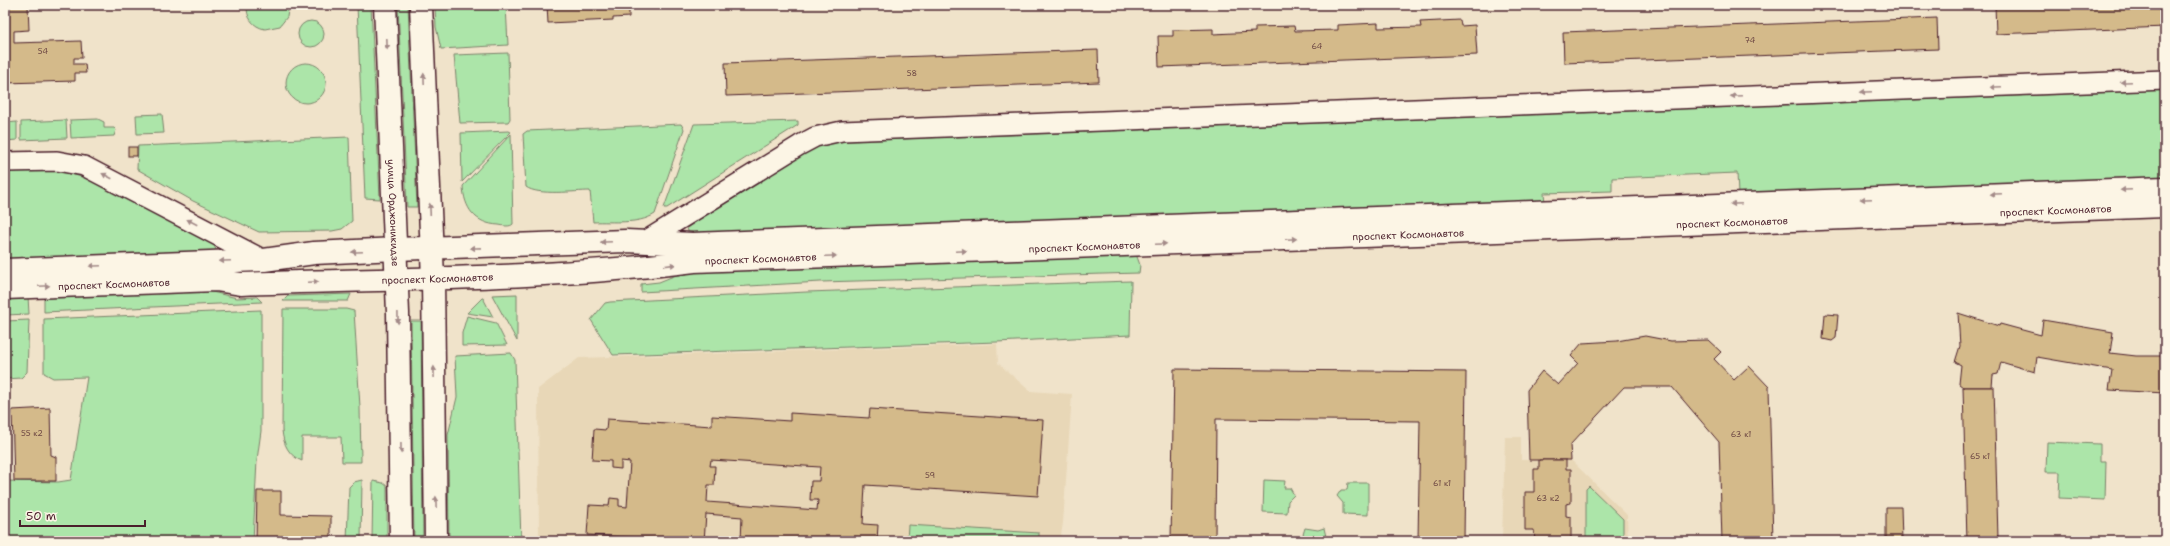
<svg xmlns="http://www.w3.org/2000/svg" width="2170" height="546" font-family="'Shantell Sans',sans-serif">
<style>
.built{fill:#e8d7b7}
.green{fill:#ace5a9;stroke:#7b826a}
.building{fill:#d4ba8a;stroke:#4a1f2b;fill-rule:evenodd}
.lines{fill:none;stroke-linecap:round;stroke-linejoin:round}
.minor-casing{stroke:#4a1f2b;stroke-width:22}
.tertiary-casing{stroke:#4a1f2b;stroke-width:25}
.minor{stroke:#fcf5e5;stroke-width:19}
.tertiary{stroke:#fcf5e5;stroke-width:22}
.oneway{fill:#a38a88}
.labels{text-anchor:middle;stroke-width:4;stroke-linejoin:round;paint-order:stroke}
.number-label{font-size:8px;fill:#6c4643}
.street-label{font-size:10px;fill:#4a1f2b;stroke:#fcf5e5}
</style>
<rect width="100%" height="100%" fill="#f0e3ca"/>
<filter id="ink" filterUnits="userSpaceOnUse"><feTurbulence type="fractalNoise" baseFrequency=".025" numOctaves="2"/><feDisplacementMap in="SourceGraphic" scale="8" xChannelSelector="R" yChannelSelector="G"/><feConvolveMatrix kernelMatrix="1 2 1 2 8 2 1 2 1" color-interpolation-filters="sRGB"/></filter>
<g filter="url(#ink)">
<!-- built -->
<g class="built">
<polygon points="997,344 998,363 1030,391 1072,394 1063,523 1060,541 539,541 538,389 579,358"/>
<polygon points="1505,437 1521,437 1521,460 1571,460 1627,515 1628,541 1502,541"/>
</g>
<!-- green -->
<g class="green">
<path d="M247,5H289L287,17L280,26L265,29C253,27 246,17 247,5Z"/>
<polygon points="357,5 371,5 380,199 365,198"/>
<polygon points="398,5 408,5 417,207 407,207"/>
<polygon points="435,5 506,5 508,45 441,49 436,27"/>
<circle cx="311" cy="34" r="13"/>
<polygon points="508,53 510,119 508,122 460,123 454,55"/>
<circle cx="306" cy="83" r="20"/>
<polygon points="2165,90 2165,178 1738,195 1737,173 1612,178 1612,191 1544,193 1545,202 689,234 687,228 737,192 739,195 821,142"/>
<polygon points="162,114 164,133 137,134 136,115"/>
<polygon points="98,119 104,122 104,128 114,128 116,130 114,136 71,138 70,120"/>
<polygon points="66,120 67,138 21,140 21,122"/>
<polygon points="798,121 798,125 667,208 664,208 694,124"/>
<polygon points="17,122 17,140 5,141 5,123"/>
<path d="M681,124L684,129L655,214C638,225 612,221 593,222L590,191C575,191 538,196 526,187L523,134L527,131Z"/>
<polygon points="509,131 511,132 462,182 461,133"/>
<path d="M511,134L513,224C510,227 504,226 499,225C475,224 464,208 463,186Z"/>
<polygon points="349,137 352,221 342,229 332,231 259,232 193,201 137,169 138,146"/>
<polygon points="46,171 61,171 92,180 214,245 216,250 214,252 5,261 5,172"/>
<polygon points="1136,254 1140,265 1139,273 821,282 641,292 641,284 659,282 686,271"/>
<polygon points="1131,281 1130,335 997,342 613,355 591,320 605,303 610,302 807,292"/>
<polygon points="208,291 237,298 257,297 262,302 44,312 44,296"/>
<polygon points="351,294 348,301 283,301 288,296"/>
<polygon points="517,294 517,341 492,295"/>
<polygon points="28,296 29,314 5,315 5,297"/>
<polygon points="482,298 483,298 493,317 467,313"/>
<path d="M283,309H346L354,311L360,407L361,462H342L341,437H302V461C289,456 283,444 282,430Z"/>
<polygon points="261,310 261,431 257,460 253,541 5,541 5,481 58,482 71,480 87,377 53,378 44,373 44,319"/>
<polygon points="467,316 496,323 507,345 462,346 462,333"/>
<polygon points="29,320 27,372 21,378 5,379 5,321"/>
<polygon points="411,321 421,321 423,541 414,541"/>
<polygon points="511,353 515,360 521,541 449,541 448,435 457,397 455,356"/>
<polygon points="2047,442 2100,444 2100,461 2106,461 2105,500 2059,498 2060,472 2046,472"/>
<polygon points="362,480 361,541 347,541 349,487 354,482"/>
<polygon points="1264,480 1285,481 1284,488 1290,488 1294,495 1288,501 1287,513 1263,512"/>
<polygon points="373,481 383,483 387,486 387,541 372,541"/>
<polygon points="1348,483 1368,483 1368,515 1343,514 1343,503 1337,496 1341,490 1347,490"/>
<polygon points="1589,486 1623,519 1623,541 1586,541 1586,489"/>
<polygon points="908,525 1039,533 1039,541 907,541"/>
<polygon points="1305,528 1318,530 1324,528 1327,541 1301,541"/>
</g>
<!-- building -->
<g class="building">
<polygon points="5,5 28,5 29,30 14,31 14,43 81,41 82,58 74,58 74,64 85,64 86,73 75,73 75,81 5,83"/>
<polygon points="547,5 629,5 629,17 613,18 613,20 548,23"/>
<polygon points="1995,5 2165,5 2165,27 1996,34"/>
<polygon points="1937,18 1938,49 1564,63 1563,32"/>
<polygon points="1460,20 1461,26 1475,25 1477,55 1159,67 1158,36 1173,36 1173,30 1213,29 1213,34 1255,32 1255,27 1294,26 1295,31 1338,30 1338,25 1378,23 1378,28 1421,27 1420,22"/>
<polygon points="1098,50 1099,82 726,96 725,63"/>
<rect x="128" y="147" width="9" height="9"/>
<polygon points="1958,313 1999,326 2000,324 2041,335 2043,320 2113,332 2110,353 2136,356 2165,356 2165,393 2109,390 2112,370 2037,357 2035,372 2001,362 1998,374 1993,375 1992,387 1963,387 1959,384 1961,365 1955,362 1960,346"/>
<polygon points="1825,314 1838,315 1836,338 1832,341 1823,339"/>
<polygon points="1645,336 1671,341 1708,340 1721,352 1714,359 1734,380 1749,366 1769,387 1773,541 1722,541 1719,442 1672,387 1624,387 1570,445 1571,460 1529,460 1527,390 1542,371 1558,385 1578,363 1571,356 1582,343 1617,341"/>
<polygon points="1174,369 1466,372 1464,541 1418,541 1420,421 1216,419 1215,541 1171,541"/>
<polygon points="1963,387 1994,387 1998,539 1967,541"/>
<polygon points="50,408 51,455 56,457 56,481 14,481 12,410"/>
<path d="M870,409L1043,420L1038,496L865,485L863,524L878,525L877,541H741L742,517L706,514L704,541L587,535L589,505L609,506L610,498L619,499V506L627,507L630,462L621,461V469L611,468V461L592,460L594,429L606,430L607,419L712,426V416L790,421V413L869,418ZM711,460L820,467L819,481H811L810,500H818L817,510L707,502L708,485H714L715,466H710Z"/>
<polygon points="1539,460 1566,460 1566,469 1571,469 1571,503 1566,504 1566,516 1571,517 1571,541 1535,541 1534,530 1525,530 1525,492 1534,492 1534,469 1539,469"/>
<polygon points="257,491 281,491 281,515 331,516 331,541 256,541"/>
<polygon points="1886,507 1901,507 1902,541 1886,541"/>
</g>
<g class="lines">
<defs>
<g id="minor">
<polyline points="5,162 57,161 84,166 264,260"/>
<polyline points="645,241 800,145 815,137 842,131 2165,80"/>
</g>
<g id="tertiary">
<path id="s1" d="M385,5L398,313L401,541"/>
<polyline points="421,5 433,278 436,541"/>
<polyline points="5,270 264,260 314,253 396,249 626,241 693,244 2165,188"/>
<path id="s2" d="M5,288L216,280L241,284C392,278 544,280 694,261L2165,206"/>
</g>
</defs>
<!-- minor casing -->
<use href="#minor" class="minor-casing"/>
<!-- tertiary casing -->
<use href="#tertiary" class="tertiary-casing"/>
<!-- minor -->
<use href="#minor" class="minor"/>
<!-- tertiary -->
<use href="#tertiary" class="tertiary"/>
</g>
<!-- one-way arrows -->
<defs><path id="oneway-solid" d="M-6-.8H1V-3.2L6.5 0L1 3.2V.8H-6Z"/></defs>
<g class="oneway">
<use href="#oneway-solid" transform="translate(387 44) rotate(88)"/>
<use href="#oneway-solid" transform="translate(424 79) rotate(-92)"/>
<use href="#oneway-solid" transform="translate(2126 82) rotate(178)"/>
<use href="#oneway-solid" transform="translate(1996 87) rotate(178)"/>
<use href="#oneway-solid" transform="translate(1866 92) rotate(178)"/>
<use href="#oneway-solid" transform="translate(1736 96) rotate(178)"/>
<use href="#oneway-solid" transform="translate(107 176) rotate(-153)"/>
<use href="#oneway-solid" transform="translate(2126 190) rotate(178)"/>
<use href="#oneway-solid" transform="translate(1996 194) rotate(178)"/>
<use href="#oneway-solid" transform="translate(1866 199) rotate(178)"/>
<use href="#oneway-solid" transform="translate(1736 204) rotate(178)"/>
<use href="#oneway-solid" transform="translate(430 209) rotate(-93)"/>
<use href="#oneway-solid" transform="translate(192 222) rotate(-152)"/>
<use href="#oneway-solid" transform="translate(1291 239) rotate(-2)"/>
<use href="#oneway-solid" transform="translate(606 242) rotate(178)"/>
<use href="#oneway-solid" transform="translate(1161 244) rotate(-2)"/>
<use href="#oneway-solid" transform="translate(476 248) rotate(179)"/>
<use href="#oneway-solid" transform="translate(961 251) rotate(-2)"/>
<use href="#oneway-solid" transform="translate(357 252) rotate(177)"/>
<use href="#oneway-solid" transform="translate(831 256) rotate(-2)"/>
<use href="#oneway-solid" transform="translate(225 261) rotate(178)"/>
<use href="#oneway-solid" transform="translate(670 265) rotate(-7)"/>
<use href="#oneway-solid" transform="translate(95 266) rotate(178)"/>
<use href="#oneway-solid" transform="translate(313 282) rotate(-2)"/>
<use href="#oneway-solid" transform="translate(44 286) rotate(-2)"/>
<use href="#oneway-solid" transform="translate(398 318) rotate(89)"/>
<use href="#oneway-solid" transform="translate(434 372) rotate(-91)"/>
<use href="#oneway-solid" transform="translate(401 448) rotate(89)"/>
<use href="#oneway-solid" transform="translate(436 502) rotate(-91)"/>
</g>
</g>
<g class="labels">
<!-- number labels -->
<g class="number-label">
<text x="1750" y="43">74</text>
<text x="1317" y="49">64</text>
<text x="43" y="54">54</text>
<text x="912" y="76">58</text>
<text x="32" y="436">55 к2</text>
<text x="1741" y="437">63 к1</text>
<text x="1980" y="459">65 к1</text>
<text x="930" y="478">59</text>
<text x="1442" y="486">61 к1</text>
<text x="1548" y="501">63 к2</text>
</g>
<!-- street labels -->
<g class="street-label">
<text dy="4" stroke="none"><textPath href="#s2" startOffset="2053">проспект Космонавтов</textPath></text>
<text dy="4" stroke="none"><textPath href="#s1" startOffset="208">улица Орджоникидзе</textPath></text>
<text dy="4" stroke="none"><textPath href="#s2" startOffset="1729">проспект Космонавтов</textPath></text>
<text dy="4" stroke="none"><textPath href="#s2" startOffset="1405">проспект Космонавтов</textPath></text>
<text dy="4" stroke="none"><textPath href="#s2" startOffset="1081">проспект Космонавтов</textPath></text>
<text dy="4" stroke="none"><textPath href="#s2" startOffset="757">проспект Космонавтов</textPath></text>
<text dy="4" stroke="none"><textPath href="#s2" startOffset="433">проспект Космонавтов</textPath></text>
<text dy="4" stroke="none"><textPath href="#s2" startOffset="109">проспект Космонавтов</textPath></text>
</g>
</g>
<!-- margin -->
<rect width="2170" height="546" fill="none" stroke="#fcf5e5" stroke-width="20"/>
<rect x="10" y="10" width="2150" height="526" fill="none" stroke="#4a1f2b" stroke-width="1.5" filter="url(#ink)"/>
<!-- scale -->
<path d="M20 520v6h125v-6" fill="none" stroke="#4a1f2b" stroke-width="2"/>
<text x="26" y="520" font-size="12" fill="#4a1f2b" stroke="#fcf5e5" stroke-width="3" paint-order="stroke">50 m</text>
</svg>
